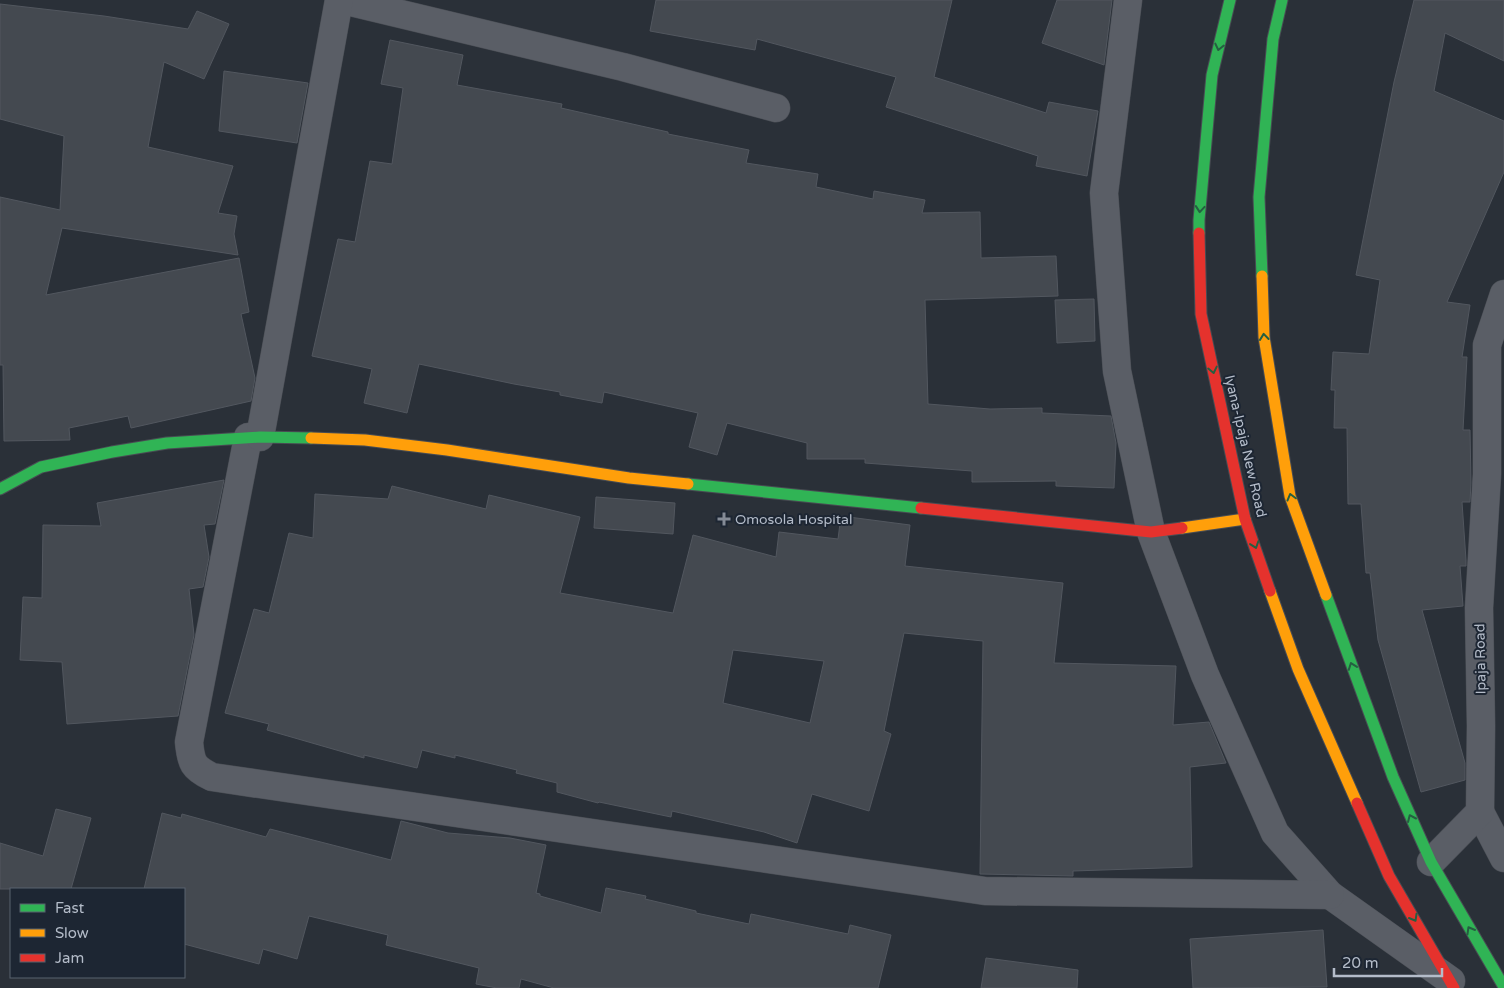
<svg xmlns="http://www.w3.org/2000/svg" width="1504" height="988" font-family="'Varela Round',sans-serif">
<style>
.building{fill:#444950;stroke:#52575f;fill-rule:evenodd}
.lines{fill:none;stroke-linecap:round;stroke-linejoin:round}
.street-casing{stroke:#484c53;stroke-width:29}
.fast-casing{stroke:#484c53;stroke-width:13}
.slow-casing{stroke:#484c53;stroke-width:13}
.jam-casing{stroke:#484c53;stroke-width:13}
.street{stroke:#5a5e66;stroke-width:28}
.fast{stroke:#30b455;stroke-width:11}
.slow{stroke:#ff9f0a;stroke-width:11}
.jam{stroke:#e5322d;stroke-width:11}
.oneway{stroke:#255f41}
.poi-dot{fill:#848b96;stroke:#1d2633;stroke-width:2}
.labels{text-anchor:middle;stroke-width:4;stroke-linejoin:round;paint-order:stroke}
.street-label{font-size:14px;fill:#b4bcc9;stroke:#1d2633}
.poi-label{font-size:14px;fill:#b4bcc9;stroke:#1d2633;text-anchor:start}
</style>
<rect width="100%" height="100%" fill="#2a3038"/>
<!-- building -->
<g class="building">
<polygon points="656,0 952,0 934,77 1046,113 1049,102 1098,111 1087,176 1036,166 1038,156 886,107 896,77 757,39 755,50 650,31"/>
<polygon points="1057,0 1112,0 1104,65 1042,43"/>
<polygon points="1414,0 1504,0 1504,61 1445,33 1434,91 1504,121 1504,172 1447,302 1470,305 1462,357 1467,357 1463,430 1470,430 1471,483 1470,502 1462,502 1466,560 1466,566 1460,566 1463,606 1422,610 1465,763 1465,780 1421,792 1378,640 1370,573 1366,573 1361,504 1348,504 1347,428 1334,428 1335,390 1331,390 1333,352 1369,354 1380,280 1356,275 1394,82"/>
<polygon points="0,4 104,16 188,29 197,11 229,24 204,79 164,62 148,147 233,166 218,213 237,216 234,234 238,255 62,228 46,295 239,258 249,312 241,314 255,378 251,401 131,428 128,416 69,428 70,440 4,441 3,365 0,365 0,197 60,210 64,136 0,119"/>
<polygon points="390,40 463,55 457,85 562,104 561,108 668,132 668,134 749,150 746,163 818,174 816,187 873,199 874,191 925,200 922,213 980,212 981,258 1056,256 1058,296 925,300 928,404 990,409 1042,408 1042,413 1111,416 1116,443 1114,488 1056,486 1056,481 972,482 972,471 865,463 865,459 807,459 807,443 727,423 717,455 689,447 698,413 604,392 602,403 560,395 560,392 514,384 419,364 407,413 364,403 372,369 312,356 338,239 355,242 370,161 392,164 403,88 381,84"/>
<polygon points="224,71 308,83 297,143 219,131"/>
<polygon points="1094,299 1095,341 1057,343 1055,300"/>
<polygon points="224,480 215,524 204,525 209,557 203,587 189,589 194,635 178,716 67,724 62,662 20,660 23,597 42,598 43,525 101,526 97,503"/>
<path d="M392,486L486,509L489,495L580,517L560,593L673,613L693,535L776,557L779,532L838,539L841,516L910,525L905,566L1063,583L1054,663L1176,666L1173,725L1209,722L1226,763L1190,767L1192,867L1073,871V876L980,874L983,641L904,633L884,731L891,734L869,811L812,794L797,843L764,832L672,811L671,817L599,802L598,803L557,792V783L516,773L517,770L455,755V758L422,750L417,768L364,755V758L267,730L269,724L225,713L254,609L269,613L289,533L313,538L315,494L388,499ZM733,650L824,661L810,723L723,703Z"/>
<polygon points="596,497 675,503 673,534 594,528"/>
<polygon points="56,809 91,818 71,889 0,889 0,843 43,856"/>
<polygon points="162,813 181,818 182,814 266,837 270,829 391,860 401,821 448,833 510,838 546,845 536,893 540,894 540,896 601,913 606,888 646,896 645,899 696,911 696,913 749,924 751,914 848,934 850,925 891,935 878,988 554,988 521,979 519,988 497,988 476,984 479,968 386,945 388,935 309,916 297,959 263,949 259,964 184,944 184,889 144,889"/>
<polygon points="1323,930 1327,987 1193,988 1190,939"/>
<polygon points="986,958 1078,970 1077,988 981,988"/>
</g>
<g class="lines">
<defs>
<g id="street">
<polyline points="342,0 623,67 776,108"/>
<polyline points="1128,0 1104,193 1117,371 1151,532 1205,675 1275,833 1330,895 1451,981"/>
<path d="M248,437L189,742C191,763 193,768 212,777L985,891L1330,895"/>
<polyline points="260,437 339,0"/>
<polyline points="1480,812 1504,858"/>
<polyline points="1431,862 1480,812 1481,726 1479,608 1487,474 1487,345 1504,294"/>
</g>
<g id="fast">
<polyline points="1199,233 1199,220 1212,75 1230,0"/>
<polyline points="1262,276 1259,197 1273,39 1282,0"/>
<polyline points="688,484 921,508"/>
<polyline points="0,489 41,467 112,452 167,443 260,437 311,438"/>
<polyline points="1326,595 1393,777 1431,862 1504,987"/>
</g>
<g id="slow">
<polyline points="1262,276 1264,337 1290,496 1326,595"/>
<polyline points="311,438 365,440 447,450 629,478 688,484"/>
<polyline points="1182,528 1245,519"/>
<polyline points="1270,591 1298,669 1357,803"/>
</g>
<g id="jam">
<polyline points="1199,233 1201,314 1245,519 1270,591"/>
<polyline points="921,508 1151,532 1182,528"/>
<polyline points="1357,803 1389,876 1454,988"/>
</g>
</defs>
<!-- street casing -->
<use href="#street" class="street-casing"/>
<!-- fast casing -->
<use href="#fast" class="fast-casing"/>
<!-- slow casing -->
<use href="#slow" class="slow-casing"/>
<!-- jam casing -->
<use href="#jam" class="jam-casing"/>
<!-- street -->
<use href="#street" class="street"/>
<!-- fast -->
<use href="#fast" class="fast"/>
<!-- slow -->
<use href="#slow" class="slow"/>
<!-- jam -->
<use href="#jam" class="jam"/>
</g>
<!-- one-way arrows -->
<defs><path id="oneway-chevron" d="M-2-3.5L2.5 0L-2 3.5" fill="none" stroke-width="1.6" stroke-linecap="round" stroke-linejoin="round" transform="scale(1.25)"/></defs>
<g class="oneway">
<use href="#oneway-chevron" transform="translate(1219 47) rotate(103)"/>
<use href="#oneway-chevron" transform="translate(1200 209) rotate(95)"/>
<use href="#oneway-chevron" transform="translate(1264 337) rotate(-96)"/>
<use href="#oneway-chevron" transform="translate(1213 370) rotate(78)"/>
<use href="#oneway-chevron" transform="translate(1291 497) rotate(-105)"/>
<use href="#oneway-chevron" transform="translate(1255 545) rotate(71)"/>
<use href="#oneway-chevron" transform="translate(1352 666) rotate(-110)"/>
<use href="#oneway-chevron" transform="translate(1411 818) rotate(-114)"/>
<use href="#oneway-chevron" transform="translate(1414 918) rotate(60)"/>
<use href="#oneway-chevron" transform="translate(1470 930) rotate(-120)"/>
</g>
<!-- markers -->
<path class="poi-dot" d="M721.5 511.5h5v5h5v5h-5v5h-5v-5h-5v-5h5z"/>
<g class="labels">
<!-- street labels -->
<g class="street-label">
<text transform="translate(1246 446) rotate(77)" y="5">Iyana-Ipaja New Road</text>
<text transform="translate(1480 659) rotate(-91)" y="5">Ipaja Road</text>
</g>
<!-- poi labels -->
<g class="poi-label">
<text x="735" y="524">Omosola Hospital</text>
</g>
</g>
<!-- legend -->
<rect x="10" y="888" width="175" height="90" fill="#1d2633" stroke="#59626f"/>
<rect x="20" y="904" width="25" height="8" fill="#30b455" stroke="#59626f"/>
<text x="55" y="913" font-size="15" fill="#b4bcc9">Fast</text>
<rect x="20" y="929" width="25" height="8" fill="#ff9f0a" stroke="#59626f"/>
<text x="55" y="938" font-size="15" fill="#b4bcc9">Slow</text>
<rect x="20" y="954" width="25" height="8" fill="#e5322d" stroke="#59626f"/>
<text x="55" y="963" font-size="15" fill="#b4bcc9">Jam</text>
<!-- scale -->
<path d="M1334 968v8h108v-8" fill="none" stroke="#b4bcc9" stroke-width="2.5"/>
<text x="1342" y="968" font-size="15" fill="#b4bcc9" stroke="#1d2633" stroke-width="4" paint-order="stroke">20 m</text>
</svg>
